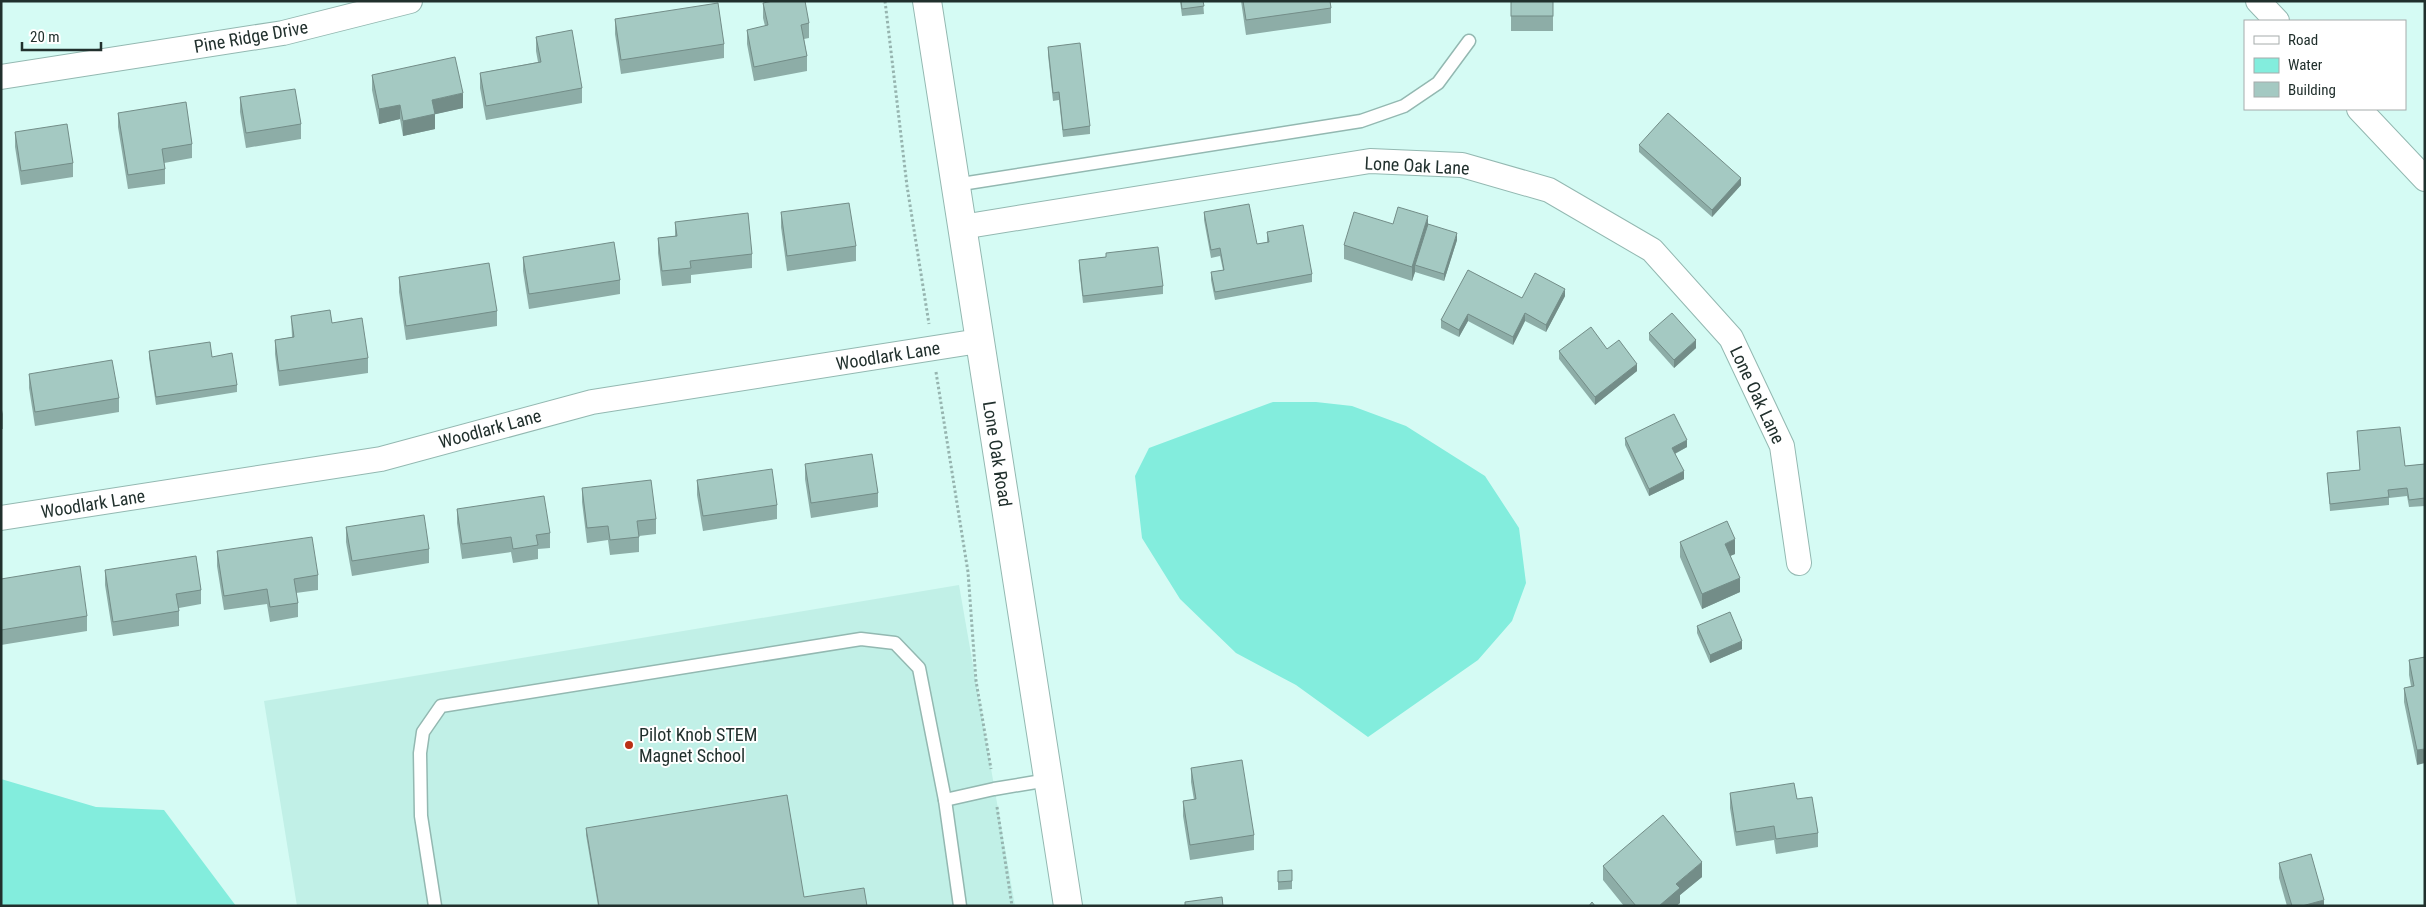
<svg xmlns="http://www.w3.org/2000/svg" width="2426" height="907" font-family="'Roboto Condensed',sans-serif">
<style>
.built{fill:#c1f0e7}
.water{fill:#83eddd}
.lines{fill:none;stroke-linecap:round;stroke-linejoin:round}
.lane-casing{stroke:#93b8b1;stroke-width:15}
.street-casing{stroke:#93b8b1;stroke-width:26}
.secondary-casing{stroke:#93b8b1;stroke-width:30}
.path{stroke:#96b4af;stroke-width:3;stroke-dasharray:2.5 2.5;stroke-linecap:butt}
.lane{stroke:#fff;stroke-width:12}
.street{stroke:#fff;stroke-width:24}
.secondary{stroke:#fff;stroke-width:28}
.wall{fill:#8dada7}
.shaded-wall{fill:#738d88}
.building{fill:#a4c9c2;stroke:#738d88}
.poi-dot{fill:#ba2f15;stroke:#fff;stroke-width:2}
.labels{text-anchor:middle;stroke-width:4;stroke-linejoin:round;paint-order:stroke}
.street-label{font-size:18px;fill:#21302d;stroke:#fff}
.poi-label{font-size:18px;fill:#21302d;stroke:#fff;text-anchor:start}
</style>
<rect width="100%" height="100%" fill="#d5fbf4"/>
<!-- built -->
<polygon class="built" points="959,585 1015,906 297,906 264,701"/>
<!-- water -->
<g class="water">
<polygon points="1273,402 1316,402 1352,406 1406,426 1485,476 1519,528 1526,583 1512,621 1478,660 1368,737 1296,685 1236,653 1180,599 1142,538 1135,476 1149,448"/>
<polygon points="1,779 96,807 164,810 236,906 1,906"/>
</g>
<g class="lines">
<defs>
<g id="lane">
<polyline points="955,185 1361,121 1404,106 1438,83 1469,41"/>
<polyline points="945,800 994,789 1048,780"/>
<polyline points="435,906 421,816 420,753 423,732 441,706 861,639 895,643 919,668 945,800 960,906"/>
</g>
<g id="street">
<polyline points="2258,1 2277,21"/>
<polyline points="1,77 283,33 410,1"/>
<polyline points="2359,109 2425,179"/>
<polyline points="962,227 1370,161 1462,165 1549,190 1652,250 1731,338 1782,446 1799,563"/>
<polyline points="1,518 381,459 592,402 979,341"/>
</g>
<polyline id="secondary" points="927,1 1068,906"/>
</defs>
<!-- lane casing -->
<use href="#lane" class="lane-casing"/>
<!-- street casing -->
<use href="#street" class="street-casing"/>
<!-- secondary casing -->
<use href="#secondary" class="secondary-casing"/>
<!-- path -->
<g class="path">
<polyline points="885,1 907,186 929,324"/>
<polyline points="936,372 968,572 976,681 991,769"/>
<polyline points="997,807 1012,906"/>
</g>
<!-- lane -->
<use href="#lane" class="lane"/>
<!-- street -->
<use href="#street" class="street"/>
<!-- secondary -->
<use href="#secondary" class="secondary"/>
</g>
<!-- wall -->
<g class="wall">
<polygon points="1180,1 1203,1 1204,14 1182,16"/>
<polygon points="1241,1 1330,1 1331,8 1331,23 1246,35"/>
<rect x="1511" y="1" width="42" height="30"/>
<polygon points="763,3 809,23 809,38 804,39 807,56 807,71 754,81 747,44 747,30 765,26 763,18"/>
<polygon points="615,19 724,44 724,58 621,74 615,34"/>
<polygon points="536,37 582,88 582,103 486,120 480,88 480,73 538,62 536,51"/>
<polygon points="1048,47 1090,126 1090,134 1063,137 1059,100 1053,101 1048,55"/>
<polygon points="372,75 463,108 435,114 435,129 403,136 400,119 379,124 372,90"/>
<polygon points="240,97 301,124 301,139 246,148 240,112"/>
<polygon points="118,113 192,144 192,158 164,163 165,169 165,184 128,189 118,127"/>
<polygon points="15,132 73,163 73,177 21,185 15,147"/>
<polygon points="1639,145 1741,185 1712,217 1639,152"/>
<polygon points="781,212 856,246 856,261 787,271 781,227"/>
<polygon points="1204,212 1257,244 1267,242 1267,232 1312,274 1312,282 1215,300 1211,280 1211,272 1223,270 1220,256 1211,258 1204,220"/>
<polygon points="675,222 752,254 752,268 691,275 691,283 662,286 658,253 658,238 675,236"/>
<polygon points="1393,224 1428,224 1457,240 1444,281 1415,272 1412,281 1344,259 1344,245"/>
<polygon points="1106,253 1163,286 1163,294 1083,303 1079,268 1079,260 1106,257"/>
<polygon points="523,257 620,280 620,294 529,309 523,271"/>
<polygon points="399,277 497,311 497,326 406,340 399,292"/>
<polygon points="1565,296 1546,332 1525,321 1513,345 1468,321 1459,337 1441,328 1441,320 1522,298"/>
<polygon points="291,316 332,323 368,358 368,373 279,386 275,354 275,340 292,337"/>
<polygon points="1649,333 1696,348 1674,368 1649,340"/>
<polygon points="1607,349 1637,371 1595,405 1559,359 1559,351"/>
<polygon points="149,351 212,357 237,385 237,392 156,405 149,358"/>
<polygon points="29,374 119,398 119,412 35,426 29,388"/>
<polygon points="1,406 3,414 3,429 1,429"/>
<polygon points="2357,431 2405,466 2425,464 2425,506 2409,507 2407,496 2389,498 2389,505 2330,511 2327,473 2360,470"/>
<polygon points="1625,438 1687,447 1675,454 1684,479 1649,496 1625,445"/>
<polygon points="805,464 878,493 878,507 811,518 805,479"/>
<polygon points="697,480 777,505 777,519 703,531 697,495"/>
<polygon points="582,488 656,519 656,534 639,536 639,552 610,555 608,540 587,543 582,502"/>
<polygon points="457,509 550,533 550,548 538,549 538,559 513,563 511,552 462,559 457,523"/>
<polygon points="346,527 429,549 429,563 352,576 346,542"/>
<polygon points="1680,542 1735,554 1730,556 1740,592 1702,609 1680,557"/>
<polygon points="217,551 318,575 318,590 296,593 298,603 298,617 270,622 267,604 224,610 217,566"/>
<polygon points="105,570 201,590 201,604 179,608 179,626 113,636 105,585"/>
<polygon points="1,579 87,616 87,631 1,645"/>
<polygon points="1697,626 1742,649 1710,663 1697,633"/>
<polygon points="2425,657 2417,765 2404,702 2404,688 2411,686 2409,675 2409,660"/>
<polygon points="1191,768 1254,835 1254,850 1190,860 1183,816 1183,801 1194,800 1191,782"/>
<polygon points="1730,793 1797,799 1818,833 1818,847 1776,854 1774,840 1736,846 1730,808"/>
<polygon points="586,828 804,897 867,906 598,906 586,835"/>
<polygon points="2279,863 2324,906 2287,906 2279,878"/>
<polygon points="1603,866 1702,877 1680,895 1680,903 1676,906 1624,906 1603,880"/>
<polygon points="1278,871 1292,881 1292,889 1278,890"/>
</g>
<!-- shaded-wall -->
<g class="shaded-wall">
<polygon points="463,93 463,108 432,115 432,100"/>
<polygon points="400,105 400,119 379,124 379,109"/>
<polygon points="435,114 435,129 403,136 403,121"/>
<polygon points="1741,178 1741,185 1712,217 1712,210"/>
<polygon points="1428,216 1428,231 1415,265 1415,272 1412,281 1412,267"/>
<polygon points="1457,233 1457,240 1444,281 1444,274"/>
<polygon points="1565,289 1565,296 1546,332 1546,325"/>
<polygon points="1525,313 1525,321 1513,345 1513,337"/>
<polygon points="1468,314 1468,321 1459,337 1459,330"/>
<polygon points="1696,340 1696,348 1674,368 1674,360"/>
<polygon points="1637,364 1637,371 1595,405 1595,397"/>
<polygon points="1687,440 1687,447 1672,455 1672,448"/>
<polygon points="1684,471 1684,479 1649,496 1649,489"/>
<polygon points="1735,539 1735,554 1725,558 1725,544"/>
<polygon points="1740,578 1740,592 1702,609 1702,594"/>
<polygon points="1742,641 1742,649 1710,663 1710,655"/>
<polygon points="2425,749 2425,763 2417,765 2417,750"/>
<polygon points="1702,862 1702,877 1680,895 1680,903 1676,906 1659,906 1676,884"/>
<polygon points="2324,900 2324,906 2302,906"/>
</g>
<!-- building -->
<g class="building">
<polygon points="773,1 805,1 809,23 801,25 807,56 754,67 747,30 768,25 763,3"/>
<polygon points="1181,1 1203,1 1204,6 1182,9"/>
<polygon points="1243,1 1330,1 1331,8 1246,20"/>
<rect x="1511" y="1" width="42" height="15"/>
<polygon points="718,3 724,44 621,60 615,19"/>
<polygon points="572,30 582,88 486,106 480,73 541,62 536,37"/>
<polygon points="1080,43 1090,126 1063,130 1059,92 1053,93 1048,47"/>
<polygon points="455,57 463,93 432,100 435,114 403,121 400,105 379,109 372,75"/>
<polygon points="295,89 301,124 246,133 240,97"/>
<polygon points="186,102 192,144 162,149 165,169 128,175 118,113"/>
<polygon points="1668,113 1741,178 1712,210 1639,145"/>
<polygon points="67,124 73,163 21,171 15,132"/>
<polygon points="849,203 856,246 787,256 781,212"/>
<polygon points="1249,204 1257,244 1269,242 1267,232 1303,225 1312,274 1215,292 1211,272 1224,270 1220,248 1211,250 1204,212"/>
<polygon points="1398,207 1428,216 1412,267 1344,245 1354,212 1393,224"/>
<polygon points="748,213 752,254 690,261 691,268 662,271 658,238 677,236 675,222"/>
<polygon points="1428,224 1457,233 1444,274 1415,265"/>
<polygon points="614,242 620,280 529,294 523,257"/>
<polygon points="1158,247 1163,286 1083,296 1079,260 1106,257 1106,253"/>
<polygon points="489,263 497,311 406,326 399,277"/>
<polygon points="1468,270 1522,298 1535,273 1565,289 1546,325 1525,313 1513,337 1468,314 1459,330 1441,320"/>
<polygon points="330,310 332,323 362,318 368,358 279,371 275,340 294,337 291,316"/>
<polygon points="1672,313 1696,340 1674,360 1649,333"/>
<polygon points="1591,327 1607,349 1619,340 1637,364 1595,397 1559,351"/>
<polygon points="210,342 212,357 232,353 237,385 156,397 149,351"/>
<polygon points="112,360 119,398 35,412 29,374"/>
<polygon points="1674,414 1687,440 1672,448 1684,471 1649,489 1625,438"/>
<polygon points="2400,427 2405,466 2425,464 2425,498 2409,500 2407,488 2388,490 2389,497 2330,504 2327,473 2360,470 2357,431"/>
<polygon points="872,454 878,493 811,503 805,464"/>
<polygon points="772,469 777,505 703,516 697,480"/>
<polygon points="651,480 656,519 637,521 639,537 610,540 608,526 587,528 582,488"/>
<polygon points="544,496 550,533 536,535 538,545 513,549 511,537 462,544 457,509"/>
<polygon points="424,515 429,549 352,561 346,527"/>
<polygon points="1727,521 1735,539 1725,544 1740,578 1702,594 1680,542"/>
<polygon points="312,537 318,575 294,579 298,603 270,607 267,589 224,596 217,551"/>
<polygon points="196,556 201,590 176,594 179,611 113,622 105,570"/>
<polygon points="80,566 87,616 1,630 1,579"/>
<polygon points="1730,612 1742,641 1710,655 1697,626"/>
<polygon points="2425,657 2425,749 2417,750 2404,688 2414,686 2409,660"/>
<polygon points="1242,760 1254,835 1190,845 1183,801 1196,799 1191,768"/>
<polygon points="1794,783 1797,799 1812,797 1818,833 1776,839 1774,826 1736,832 1730,793"/>
<polygon points="787,795 804,897 864,888 867,906 599,906 586,828"/>
<polygon points="1663,815 1702,862 1676,884 1680,888 1659,906 1636,906 1603,866"/>
<polygon points="2311,854 2324,900 2302,906 2292,906 2279,863"/>
<polygon points="1292,870 1292,881 1278,882 1278,871"/>
<polygon points="1222,897 1223,906 1185,906 1185,902"/>
<polygon points="1592,902 1595,906 1589,906"/>
</g>
<!-- markers -->
<circle class="poi-dot" cx="629" cy="745" r="5"/>
<g class="labels">
<!-- street labels -->
<g class="street-label">
<text transform="translate(251 37) rotate(-10)" y="6">Pine Ridge Drive</text>
<text transform="translate(1417 166) rotate(3)" y="6">Lone Oak Lane</text>
<text transform="translate(888 356) rotate(-9)" y="6">Woodlark Lane</text>
<text transform="translate(1757 395) rotate(65)" y="6">Lone Oak Lane</text>
<text transform="translate(490 429) rotate(-15)" y="6">Woodlark Lane</text>
<text transform="translate(997 454) rotate(81)" y="6">Lone Oak Road</text>
<text transform="translate(93 504) rotate(-9)" y="6">Woodlark Lane</text>
</g>
<!-- poi labels -->
<g class="poi-label">
<text x="639" y="741">Pilot Knob STEM<tspan x="639" dy="21">Magnet School</tspan></text>
</g>
</g>
<!-- border -->
<rect width="2426" height="907" fill="none" stroke="#21302d" stroke-width="5"/>
<!-- legend -->
<rect x="2244" y="20" width="162" height="90" fill="#ffffff" stroke="#a6acab"/>
<rect x="2254" y="36" width="25" height="8" fill="#ffffff" stroke="#a6acab"/>
<text x="2288" y="45" font-size="15" fill="#21302d">Road</text>
<rect x="2254" y="58" width="25" height="15" fill="#83eddd" stroke="#a6acab"/>
<text x="2288" y="70" font-size="15" fill="#21302d">Water</text>
<rect x="2254" y="82" width="25" height="15" fill="#a4c9c2" stroke="#a6acab"/>
<text x="2288" y="95" font-size="15" fill="#21302d">Building</text>
<!-- scale -->
<path d="M22 42v8h79v-8" fill="none" stroke="#21302d" stroke-width="2.5"/>
<text x="30" y="42" font-size="15" fill="#21302d" stroke="#ffffff" stroke-width="4" paint-order="stroke">20 m</text>
</svg>
